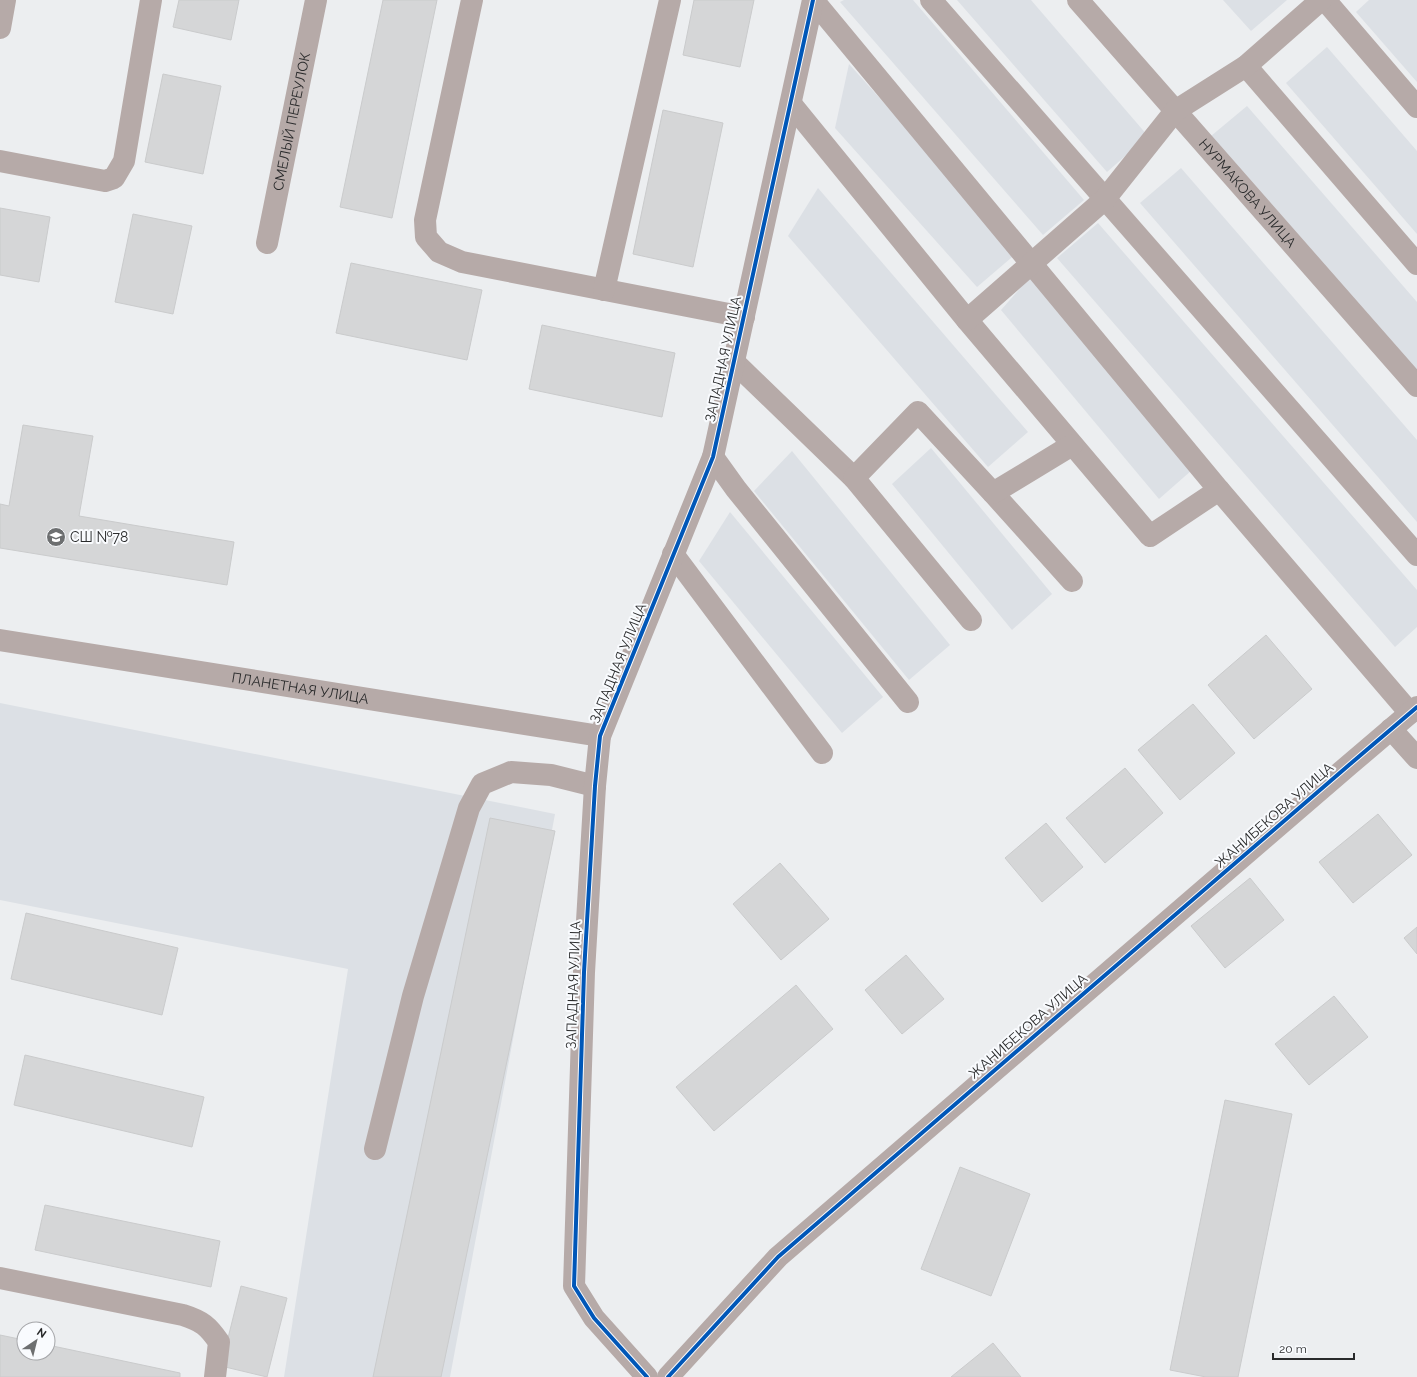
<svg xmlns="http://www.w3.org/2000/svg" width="1417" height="1377" font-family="Raleway,sans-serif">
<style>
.built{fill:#dce0e5}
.building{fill:#d5d6d7;stroke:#cacbcc}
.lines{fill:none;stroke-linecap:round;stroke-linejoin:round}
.minor{stroke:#b6aaa8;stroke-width:22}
.cycleway-casing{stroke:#f9fbfe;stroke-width:6}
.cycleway{stroke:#0057b8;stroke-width:4}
.labels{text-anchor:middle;stroke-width:4;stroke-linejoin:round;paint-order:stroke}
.street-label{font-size:14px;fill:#292a2b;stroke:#f9fbfe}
.poi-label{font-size:14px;fill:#292a2b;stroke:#f9fbfe;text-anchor:start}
</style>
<rect width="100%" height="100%" fill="#eceef0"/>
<!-- built -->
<g class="built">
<polygon points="844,0 913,0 1084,200 1043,235 840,2"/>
<polygon points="957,0 1031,0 1148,136 1107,172"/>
<polygon points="1223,0 1287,0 1251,31"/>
<polygon points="1369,0 1417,0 1417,82 1356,12"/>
<polygon points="1327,47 1417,151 1417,234 1286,83"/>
<polygon points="849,64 1018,252 977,287 835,128"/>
<polygon points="1247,106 1417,302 1417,385 1205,141"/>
<polygon points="1181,168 1417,440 1417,522 1140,203"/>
<polygon points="818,188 1028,432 988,467 788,236"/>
<polygon points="1098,223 1417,590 1417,627 1395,647 1057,258"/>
<polygon points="1031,276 1200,463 1159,499 1001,310"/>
<polygon points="931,448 1052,594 1012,630 892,484"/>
<polygon points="792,451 950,645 909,680 754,491"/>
<polygon points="730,512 883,697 842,733 699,561"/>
<polygon points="0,703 555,814 450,1377 284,1377 348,969 0,900"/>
</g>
<!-- building -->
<g class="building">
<polygon points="179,0 239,0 231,40 173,27"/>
<polygon points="383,0 437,0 392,218 340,207"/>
<polygon points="694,0 754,0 740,67 683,55"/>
<polygon points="163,74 221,86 203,174 145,162"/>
<polygon points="663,110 723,123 693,267 633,254"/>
<polygon points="0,208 50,217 39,282 0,275"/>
<polygon points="133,214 192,226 173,314 115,302"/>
<polygon points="351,263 482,290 467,360 336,333"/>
<polygon points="542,325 675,353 662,417 529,389"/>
<polygon points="23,425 93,436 79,516 234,542 227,585 0,548 0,504 9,506"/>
<polygon points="1266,635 1312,689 1254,739 1208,685"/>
<polygon points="1193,704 1235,753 1180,800 1138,750"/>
<polygon points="1125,768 1163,813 1105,863 1066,818"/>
<polygon points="1378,814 1412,855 1353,903 1319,862"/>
<polygon points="490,818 555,831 441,1377 373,1377"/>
<polygon points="1046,823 1083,867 1042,902 1005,858"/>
<polygon points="780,863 829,919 781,960 733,904"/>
<polygon points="1250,878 1284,920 1225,968 1191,926"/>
<polygon points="26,913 178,948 162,1015 11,979"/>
<polygon points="1417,927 1417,954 1404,938"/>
<polygon points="906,955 944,999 902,1034 865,990"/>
<polygon points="796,985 833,1029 714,1131 676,1087"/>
<polygon points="1334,996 1368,1037 1309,1085 1275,1044"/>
<polygon points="25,1055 204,1097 192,1147 14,1105"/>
<polygon points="1225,1100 1292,1114 1238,1377 1206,1377 1170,1370"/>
<polygon points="960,1167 1030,1194 991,1296 921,1269"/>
<polygon points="45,1205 220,1241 211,1287 35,1250"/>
<polygon points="241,1286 287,1298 267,1377 221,1366"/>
<polygon points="0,1335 24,1340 24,1353 48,1353 48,1345 180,1373 180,1377 0,1377"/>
<polygon points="993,1343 1021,1377 951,1377"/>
</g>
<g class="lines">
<!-- minor -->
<g class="minor">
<polyline points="472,0 425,220 426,237 439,252 462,262 744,317"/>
<polyline points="813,0 1219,490"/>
<polyline points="931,0 1417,555"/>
<path id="s1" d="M1078,0L1417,386"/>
<polyline points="1325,0 1417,107"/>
<polyline points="0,28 5,0"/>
<polyline points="1246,66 1417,264"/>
<polyline points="791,104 967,320 1150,536 1219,490 1410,713"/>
<polyline points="0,161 105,181 114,178 124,161 151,0"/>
<path id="s2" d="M267,243L316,0"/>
<polyline points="604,290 670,0"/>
<polyline points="967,320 1105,199 1175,111 1246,66 1321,0"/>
<polyline points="734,362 854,478"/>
<polyline points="713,457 736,489 908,702"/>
<polyline points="993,493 1072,581"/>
<polyline points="673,554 822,753"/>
<polyline points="971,620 854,478 918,412 993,493 1072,445"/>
<path id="s3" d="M0,640L600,736"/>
<polyline points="1391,729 1417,758"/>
<polyline points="375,1149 413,996 469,808 482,784 511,772 551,775 595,786"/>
<path d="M0,1278L183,1315C202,1321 208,1326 219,1342L215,1377"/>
<polyline points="647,1377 594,1318 574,1286 584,972 595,786 600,736 713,457 813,0"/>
<polyline points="668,1377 778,1257 1349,765 1417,707"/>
</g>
<defs>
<g id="cycleway">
<polyline points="647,1377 594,1318 574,1286 584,972 595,786 600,736 713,457 813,0"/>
<polyline points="668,1377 778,1257 1349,765 1417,707"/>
</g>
</defs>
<!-- cycleway casing -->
<use href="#cycleway" class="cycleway-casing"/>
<!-- cycleway -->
<use href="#cycleway" class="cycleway"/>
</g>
<!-- icons -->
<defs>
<symbol id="school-disc" viewBox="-11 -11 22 22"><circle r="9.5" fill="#6d6f70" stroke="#f9fbfe"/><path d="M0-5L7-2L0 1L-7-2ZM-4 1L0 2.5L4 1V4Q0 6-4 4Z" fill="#fff"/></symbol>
</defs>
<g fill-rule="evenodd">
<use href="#school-disc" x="45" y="526" width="22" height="22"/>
</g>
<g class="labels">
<!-- street labels -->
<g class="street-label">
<text dy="5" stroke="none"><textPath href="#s2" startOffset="124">СМЕЛЫЙ ПЕРЕУЛОК</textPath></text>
<text dy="5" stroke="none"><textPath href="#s1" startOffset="257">НУРМАКОВА УЛИЦА</textPath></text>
<text transform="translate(723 359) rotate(-78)" y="5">ЗАПАДНАЯ УЛИЦА</text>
<text transform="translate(618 663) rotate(-68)" y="5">ЗАПАДНАЯ УЛИЦА</text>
<text dy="5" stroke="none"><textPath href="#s3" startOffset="304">ПЛАНЕТНАЯ УЛИЦА</textPath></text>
<text transform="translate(1274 815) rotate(-41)" y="5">ЖАНИБЕКОВА УЛИЦА</text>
<text transform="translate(573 985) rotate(-88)" y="5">ЗАПАДНАЯ УЛИЦА</text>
<text transform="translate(1028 1026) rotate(-41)" y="5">ЖАНИБЕКОВА УЛИЦА</text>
</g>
<!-- poi labels -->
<g class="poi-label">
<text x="70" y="542">СШ №78</text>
</g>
</g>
<!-- north arrow -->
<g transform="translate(36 1341) rotate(35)"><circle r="19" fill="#f9fbfe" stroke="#a6a7aa"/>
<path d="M0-3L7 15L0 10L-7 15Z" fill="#6d6f70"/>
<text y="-6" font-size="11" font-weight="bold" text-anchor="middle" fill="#292a2b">N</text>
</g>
<!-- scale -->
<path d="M1273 1353v6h81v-6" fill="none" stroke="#292a2b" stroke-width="2"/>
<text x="1279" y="1353" font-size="12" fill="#292a2b" stroke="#f9fbfe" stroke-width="3" paint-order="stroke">20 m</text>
</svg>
